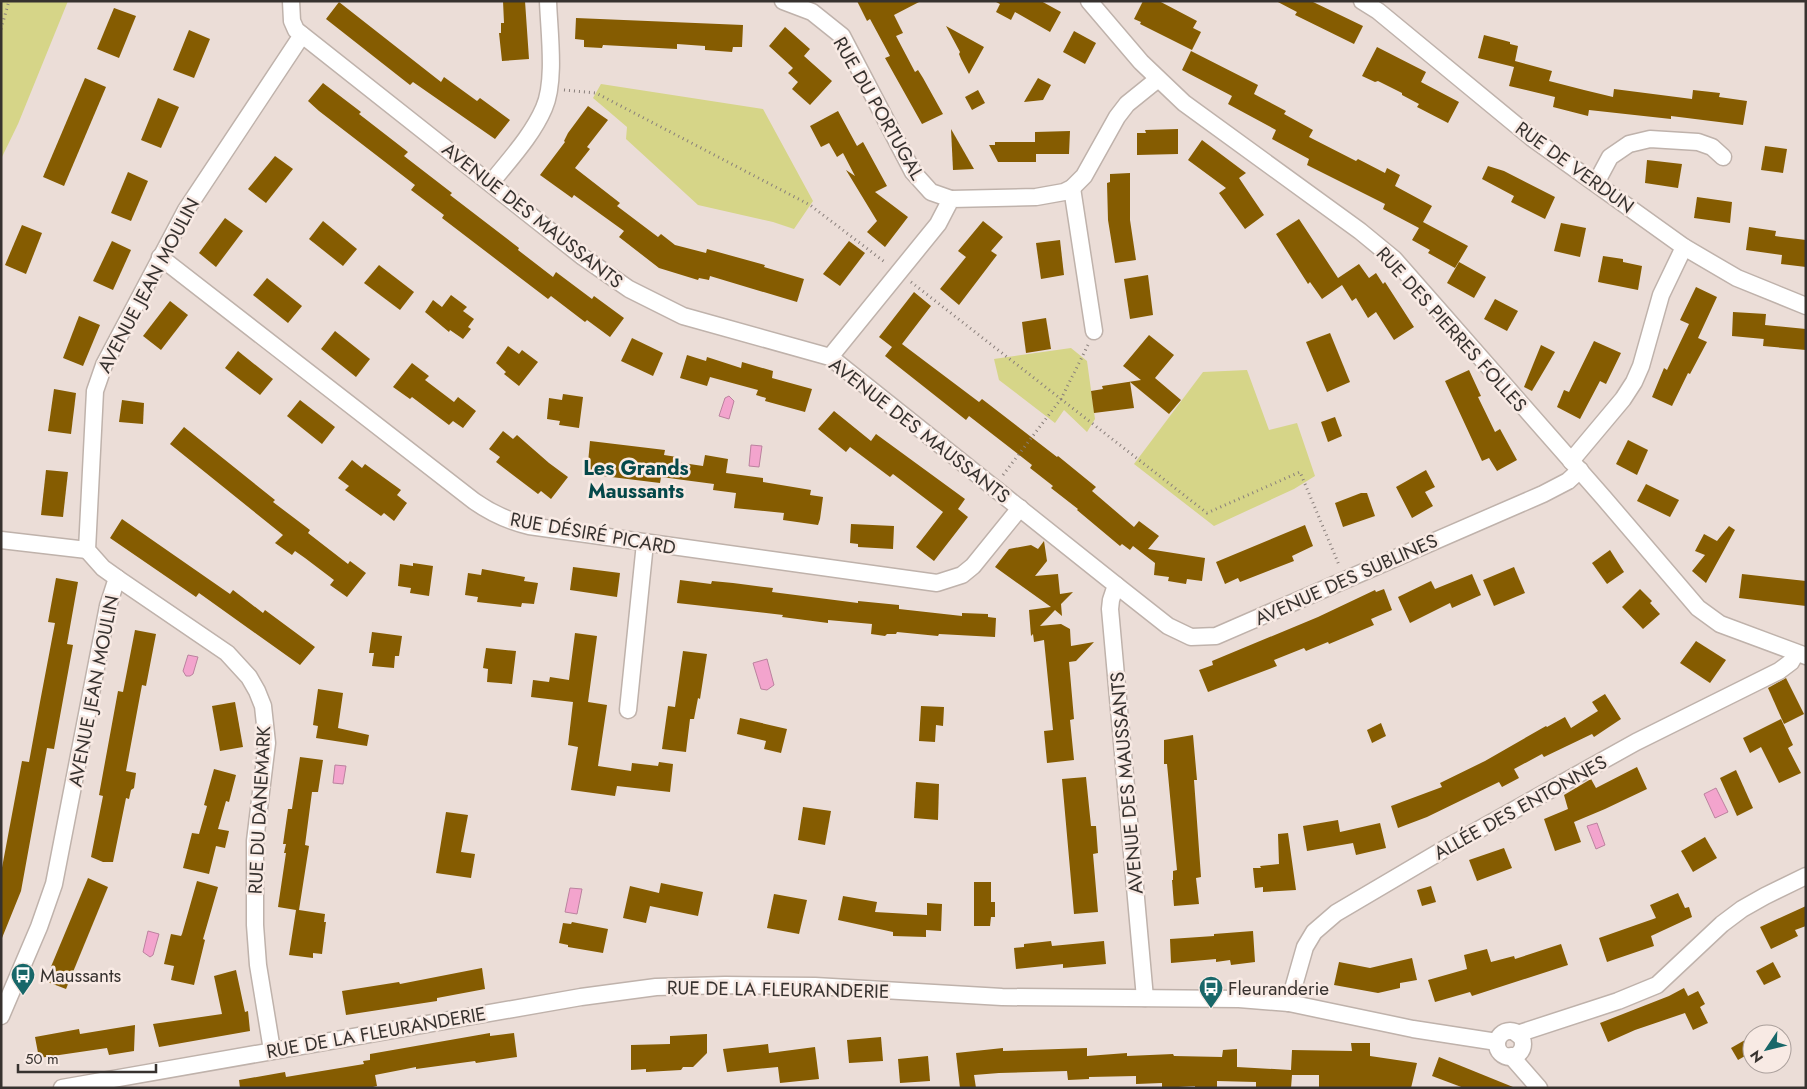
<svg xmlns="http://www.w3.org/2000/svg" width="1807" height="1089" font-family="Jost,sans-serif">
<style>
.green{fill:#d6d588}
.water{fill:#f3a4cd;stroke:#bb829e}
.building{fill:#855c01}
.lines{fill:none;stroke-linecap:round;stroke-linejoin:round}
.minor-casing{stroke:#bfb2ab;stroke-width:19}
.path{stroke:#897f7b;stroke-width:3;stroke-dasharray:1 4;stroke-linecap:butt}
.minor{stroke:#fff;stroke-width:16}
.labels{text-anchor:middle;stroke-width:5;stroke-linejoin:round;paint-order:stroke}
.street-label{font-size:19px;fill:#37322f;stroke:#f8eae4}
.poi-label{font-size:19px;fill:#37322f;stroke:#f8eae4;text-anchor:start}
.neighbourhood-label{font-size:20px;font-weight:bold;fill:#05484a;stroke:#f8eae4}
</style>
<rect width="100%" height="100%" fill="#ebddd7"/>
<!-- green -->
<g class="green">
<polygon points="1,1 68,1 18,124 1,159"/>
<polygon points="601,84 763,109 813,201 794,229 773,222 698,205 626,139 627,127 593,98"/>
<polygon points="1071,348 1087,361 1095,419 1087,432 1064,410 1055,423 999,380 994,359"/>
<polygon points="1247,370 1269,430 1297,423 1315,476 1294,489 1214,526 1134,464 1203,372"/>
</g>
<!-- water -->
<g class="water">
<polygon points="729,396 734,401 729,419 719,416 725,398"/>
<polygon points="751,445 762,446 759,467 749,466"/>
<polygon points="188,655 198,657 193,674 190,676 186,676 183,671"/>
<polygon points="767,659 774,685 767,690 761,689 753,663"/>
<polygon points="335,765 346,766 343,784 333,783"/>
<polygon points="1716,788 1728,812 1715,818 1704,794"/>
<polygon points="1597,823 1605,845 1596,849 1587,826"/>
<polygon points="570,888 582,889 577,914 565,912"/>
<polygon points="148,931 159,934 153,955 150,957 143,952"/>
</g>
<!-- building -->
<g class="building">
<polygon points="503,1 525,1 529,59 502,61 499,33 501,33 501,23 504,23"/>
<polygon points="857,1 921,1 894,15 903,33 896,36 915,72 918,70 923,78 943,114 922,124 885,58 890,56 870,19 867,21"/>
<polygon points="994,1 1041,1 1061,12 1050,32 1015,12 1011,20 996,12 1000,4"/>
<polygon points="1143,1 1159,1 1197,21 1193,28 1201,32 1192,50 1140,24 1141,22 1134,19"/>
<polygon points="1276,1 1311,1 1363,26 1354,44 1295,15 1297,12"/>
<polygon points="339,2 441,82 444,77 477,101 480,98 510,120 495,139 413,82 410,85 326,19"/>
<polygon points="114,8 136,16 119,58 97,49"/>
<polygon points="576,18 743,25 742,47 733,47 732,52 705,50 705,46 677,44 677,49 603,45 602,48 584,47 584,40 575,39"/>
<polygon points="946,26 984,47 969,74 961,59 959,54 960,52"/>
<polygon points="785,27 810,49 804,56 832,81 810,105 792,89 798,82 788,73 793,68 769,46"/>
<polygon points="189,30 210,39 194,78 173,70"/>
<polygon points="1074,31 1096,43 1085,64 1063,52"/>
<polygon points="1484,35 1510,42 1510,44 1518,46 1515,61 1552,71 1549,81 1584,90 1613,97 1614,89 1692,99 1693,90 1720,93 1719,97 1747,101 1743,125 1671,116 1671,119 1589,110 1588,116 1553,107 1555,97 1509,86 1514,67 1478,58"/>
<polygon points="1377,47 1426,72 1421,82 1459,102 1448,123 1417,107 1419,104 1402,95 1402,93 1378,81 1375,82 1362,76"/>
<polygon points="1191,51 1258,85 1254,94 1286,111 1284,114 1313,130 1309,137 1356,161 1358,159 1385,173 1387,168 1400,175 1395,186 1432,206 1423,222 1468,246 1455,268 1428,253 1430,250 1412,240 1419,228 1383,209 1385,204 1307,165 1309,159 1272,139 1276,130 1228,104 1232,96 1182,70"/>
<polygon points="85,78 106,87 64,186 43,177"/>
<polygon points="1038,78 1051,85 1043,100 1024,102"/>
<polygon points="323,83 361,112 359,114 408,152 404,156 452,193 450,195 519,248 518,250 553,277 556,272 592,299 594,296 624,318 610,337 587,320 585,322 551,296 548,299 442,218 444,215 411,190 415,185 319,111 308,101"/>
<polygon points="978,90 985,103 972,110 965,97"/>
<polygon points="158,98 179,107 161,148 141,140"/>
<polygon points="588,106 608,120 587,147 590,149 575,168 620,203 617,206 658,237 661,234 675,245 706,253 707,249 765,265 764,267 804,279 797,302 710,276 709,280 699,278 698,280 659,268 619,237 624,231 574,195 572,198 540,175 565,142 564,141 568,133"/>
<polygon points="838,111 857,146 863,142 887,186 875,192 908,217 885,247 867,232 877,221 846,170 855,176 843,153 837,157 829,143 821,147 810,126"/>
<polygon points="951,129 974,169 953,170"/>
<polygon points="1178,129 1178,154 1137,155 1137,133 1146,133 1145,130"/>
<polygon points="1070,131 1069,154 1036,154 1036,162 998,162 989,145 995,145 995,142 1035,142 1035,132"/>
<polygon points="1202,140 1246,173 1239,178 1264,215 1245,229 1219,193 1226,188 1188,160"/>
<polygon points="1765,146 1787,149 1783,173 1761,170"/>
<polygon points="275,156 293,169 266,203 248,189"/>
<polygon points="1647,160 1682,164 1678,188 1645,183"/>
<polygon points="1488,166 1504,171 1555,197 1545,219 1511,202 1514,196 1482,179"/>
<polygon points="128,172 148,181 131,221 111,213"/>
<polygon points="1130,173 1130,220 1136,260 1115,263 1108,220 1107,183 1110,182 1110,174"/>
<polygon points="1697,197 1732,202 1730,223 1694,218"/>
<polygon points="225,218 243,231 216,267 199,253"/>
<polygon points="1299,219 1338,278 1359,264 1369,278 1376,273 1383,284 1385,282 1414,327 1394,340 1376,312 1368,318 1356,298 1352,301 1342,285 1322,299 1310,282 1308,284 1276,234"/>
<polygon points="323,221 357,249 343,266 309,239"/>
<polygon points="983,221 1003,237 991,251 997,255 959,305 940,289 966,257 958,251"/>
<polygon points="1561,223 1586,228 1580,257 1554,251"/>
<polygon points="22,225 42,233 26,274 5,265"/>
<polygon points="1749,227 1776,231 1775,236 1806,240 1806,267 1781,264 1782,255 1746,250"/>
<polygon points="1060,240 1064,275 1041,279 1036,243"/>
<polygon points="112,241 131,250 113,290 93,281"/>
<polygon points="849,241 865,253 840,286 823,274"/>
<polygon points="1603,256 1623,259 1623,262 1642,266 1638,290 1598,282"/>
<polygon points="1459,262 1486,277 1474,298 1447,283"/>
<polygon points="379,265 414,292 400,310 364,283"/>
<polygon points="1148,275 1153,315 1130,319 1124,279"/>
<polygon points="267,278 302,306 288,323 253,295"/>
<polygon points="1696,287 1717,297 1698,338 1707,342 1690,374 1688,373 1672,406 1652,397 1664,368 1667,370 1689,324 1680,320"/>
<polygon points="914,292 931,306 902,344 979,402 982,399 1057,457 1058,456 1096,487 1092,491 1134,527 1139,521 1159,536 1148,549 1205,558 1202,581 1187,579 1186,584 1168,581 1169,577 1154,575 1155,563 1133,546 1130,550 1122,544 1120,546 1077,510 1078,509 1051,488 1053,486 1030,468 1032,465 969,416 966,420 885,356 892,347 879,337"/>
<polygon points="451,295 467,307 463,311 474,319 468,327 471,329 463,339 450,330 449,332 425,312 433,300 442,307"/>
<polygon points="1495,299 1518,311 1507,331 1484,319"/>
<polygon points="170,301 188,315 161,350 143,336"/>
<polygon points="1733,312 1766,314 1765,325 1806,329 1806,350 1763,346 1765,327 1764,339 1732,336"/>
<polygon points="79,316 100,325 83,366 63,358"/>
<polygon points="1046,318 1051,349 1026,353 1022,322"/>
<polygon points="335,331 370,359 356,377 321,349"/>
<polygon points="1330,333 1350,382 1327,392 1306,342"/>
<polygon points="1149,335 1174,355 1155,378 1181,400 1169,414 1130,382 1134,408 1094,413 1091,391 1103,389 1102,386 1141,380 1123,366"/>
<polygon points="632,338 663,353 653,376 621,361"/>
<polygon points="1594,341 1621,353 1606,384 1600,381 1580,419 1557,407 1564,390 1569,392"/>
<polygon points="1541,345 1555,352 1532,391 1524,387"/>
<polygon points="508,346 519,354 522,350 538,362 519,386 504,374 506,372 496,363"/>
<polygon points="238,351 273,379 260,395 225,368"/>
<polygon points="687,355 706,361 707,357 741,368 742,362 773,371 772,378 812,389 805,412 765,401 766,398 756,395 758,390 710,377 707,386 680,378"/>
<polygon points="412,363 429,376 425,380 454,402 458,397 476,411 463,428 453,421 449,425 412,397 410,399 393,387"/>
<polygon points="1469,370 1481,396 1478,397 1495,432 1500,429 1517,460 1497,471 1489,458 1482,461 1445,381"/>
<polygon points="54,389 76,393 71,434 48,431"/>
<polygon points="563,394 583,397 579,428 559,425 560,421 547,419 549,398 562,400"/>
<polygon points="122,400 144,403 143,424 119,422"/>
<polygon points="300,400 335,427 322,444 287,416"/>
<polygon points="834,411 871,441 876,434 965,499 958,509 968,517 934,561 916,547 943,512 893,474 890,477 850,447 846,452 818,429"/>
<polygon points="1335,417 1342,436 1328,442 1321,422"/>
<polygon points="184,427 275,500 273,502 310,530 308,533 348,564 350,561 366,573 347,597 330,585 334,580 305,558 295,551 292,555 275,543 283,535 170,444"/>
<polygon points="503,431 513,439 517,435 549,463 568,477 551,499 541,491 538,494 496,462 500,457 489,449"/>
<polygon points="1628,440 1648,450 1637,475 1616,464"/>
<polygon points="590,441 665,450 664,455 677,457 676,462 703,466 705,455 728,459 726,473 763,478 763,482 811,490 810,495 823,497 820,519 818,525 783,520 784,513 734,508 736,493 713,490 714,484 661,477 660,483 587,474"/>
<polygon points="352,460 362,468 365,464 401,490 397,495 407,503 394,521 384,513 381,516 345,490 349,486 338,478"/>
<polygon points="46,470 68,472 63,517 41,515"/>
<polygon points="1426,470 1435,487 1425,492 1433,506 1412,518 1396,487"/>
<polygon points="1646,484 1679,500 1670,517 1637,501"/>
<polygon points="1361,493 1367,493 1375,516 1343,527 1335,503"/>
<polygon points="122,519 230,594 233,590 263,613 265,610 315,647 300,665 199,593 196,597 110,538"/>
<polygon points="851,524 894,526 893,549 858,547 858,544 850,543"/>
<polygon points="1305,525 1313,546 1292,556 1294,561 1240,582 1238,578 1225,584 1216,562"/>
<polygon points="1729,526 1735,530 1706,583 1692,571 1705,555 1695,551 1704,534 1717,541"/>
<polygon points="1044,541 1047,561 1035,576 1058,574 1060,594 1073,592 1061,604 1062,616 1055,610 1040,626 1061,624 1070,629 1071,646 1094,642 1076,661 1069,662 1074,719 1070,720 1074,760 1047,763 1044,731 1053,730 1044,640 1034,642 1033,634 1031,636 1029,610 1051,607 995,567 1009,549 1031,545 1038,549"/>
<polygon points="1610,550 1624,572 1607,584 1592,563"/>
<polygon points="413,563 433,566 429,596 410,593 411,588 398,586 400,564 413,566"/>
<polygon points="573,567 620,573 617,597 570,590"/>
<polygon points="1514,567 1525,593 1494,606 1483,580"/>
<polygon points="482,569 525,577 524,581 538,583 534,604 522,603 521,607 477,602 478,597 465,595 468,573 481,575"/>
<polygon points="1472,574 1481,595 1452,608 1450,603 1410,623 1398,597 1431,581 1435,589"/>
<polygon points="1742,574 1806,581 1806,606 1739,598"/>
<polygon points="56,578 78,582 67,644 73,645 54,749 47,748 21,891 2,938 1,873 22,761 29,762 40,702 55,623 48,622"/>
<polygon points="680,580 711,584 712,581 733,583 773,588 772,592 858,603 858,601 899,605 899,609 962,616 962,613 988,614 988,617 996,618 995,637 939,634 938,636 897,632 896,634 887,634 885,636 871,634 872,624 828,620 828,623 782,617 783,615 677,603"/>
<polygon points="1384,589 1392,610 1371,619 1374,625 1329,644 1328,642 1306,651 1304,648 1274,660 1277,666 1208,692 1199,670 1213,665 1212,661 1318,617 1375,590 1376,592"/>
<polygon points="1640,589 1652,601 1650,603 1660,614 1643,629 1622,607"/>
<polygon points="135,630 156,634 146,686 142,685 126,771 136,773 134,788 131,790 129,799 126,798 113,862 103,862 91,857 103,796 99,795 118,691 123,692"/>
<polygon points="372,632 402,636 399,656 395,656 394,668 372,666 374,653 369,653"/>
<polygon points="575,633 597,636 588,702 607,705 598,766 631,771 632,763 658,766 659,762 673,764 670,792 617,786 615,796 571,790 578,747 568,745 573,702 531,697 533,680 549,682 550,677 569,680"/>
<polygon points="1696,641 1726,660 1710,683 1680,663"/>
<polygon points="486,648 516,651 512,684 487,682 488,669 483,668"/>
<polygon points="683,651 707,654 700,699 698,698 694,719 690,719 686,752 662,749 668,706 675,707"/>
<polygon points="1786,678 1804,714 1784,724 1768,688"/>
<polygon points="318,689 343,693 338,728 369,735 367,746 316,738 318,726 313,725"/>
<polygon points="1605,694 1621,719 1594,737 1592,734 1544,757 1542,754 1514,769 1519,778 1502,787 1499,782 1427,817 1398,828 1391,806 1442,787 1440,783 1485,761 1546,726 1547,727 1565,717 1571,728 1598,711 1592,702"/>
<polygon points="235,702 243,747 220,751 212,706"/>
<polygon points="921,706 944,707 943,726 936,725 935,742 919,741"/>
<polygon points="740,718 787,729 781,753 764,749 766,741 737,734"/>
<polygon points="1781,719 1793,745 1788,748 1801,773 1779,783 1761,747 1750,753 1743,738"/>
<polygon points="1381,723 1386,736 1372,743 1367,730"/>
<polygon points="1193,735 1197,780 1194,780 1201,877 1196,878 1199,904 1174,906 1172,880 1173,880 1173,871 1177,870 1167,764 1164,764 1164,740"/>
<polygon points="300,757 323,760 318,792 312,792 305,845 309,846 299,910 325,914 324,922 326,922 322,954 313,953 313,958 289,955 296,910 278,907 286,853 284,853 286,844 283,844 288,809 292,809"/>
<polygon points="1637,767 1647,789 1605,809 1574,822 1581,842 1555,851 1544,819 1568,809 1564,795 1591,779 1596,788"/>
<polygon points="214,769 236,775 229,802 226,801 218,829 229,831 225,848 216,846 209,874 183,868 192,833 199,834 207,806 204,805"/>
<polygon points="1736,770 1753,808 1737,816 1720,778"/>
<polygon points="1086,777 1091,826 1096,826 1098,853 1093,854 1098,912 1074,914 1062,779"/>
<polygon points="916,782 939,784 938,820 914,818"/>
<polygon points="803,807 831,811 825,845 798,840"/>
<polygon points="446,812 468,815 461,852 475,854 471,878 436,873"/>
<polygon points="1338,820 1340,832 1380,823 1386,848 1356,855 1353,843 1307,851 1303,826"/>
<polygon points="1288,833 1296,890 1263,892 1263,887 1255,888 1253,868 1261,868 1260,866 1279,864 1278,834"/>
<polygon points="1705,837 1717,858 1693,872 1681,851"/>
<polygon points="1504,848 1512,868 1477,881 1469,860"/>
<polygon points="88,878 108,887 66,989 45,981"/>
<polygon points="197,881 218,887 203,939 205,940 194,985 171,980 174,966 164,964 171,934 181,936 182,934"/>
<polygon points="974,882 991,882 991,902 995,902 995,917 991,917 990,926 974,926"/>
<polygon points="661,883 703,892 698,916 650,906 646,923 623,918 630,886 659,893"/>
<polygon points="1431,886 1436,902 1422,906 1417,890"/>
<polygon points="1678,893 1685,908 1689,907 1692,917 1651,936 1654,946 1607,962 1599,938 1656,918 1650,905"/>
<polygon points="774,894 807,900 799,934 767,928"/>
<polygon points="843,896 877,902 875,912 927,915 927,903 942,904 941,931 926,930 926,937 893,936 893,932 838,920"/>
<polygon points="1806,906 1806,926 1795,930 1798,936 1771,949 1760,927"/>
<polygon points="572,922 608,929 603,953 568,947 568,945 559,943 563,923 571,924"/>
<polygon points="1253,931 1255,962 1231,965 1230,960 1216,962 1216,959 1171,963 1170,939 1214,936 1214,934"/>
<polygon points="1051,941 1052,946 1104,941 1106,964 1063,968 1063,964 1016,969 1014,948 1024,947 1024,944"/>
<polygon points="1561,944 1568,965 1472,996 1470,992 1435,1002 1428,980 1467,969 1464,955 1487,949 1491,962 1514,956 1515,959"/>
<polygon points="1412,958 1417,980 1400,983 1400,988 1378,993 1334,985 1339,962 1370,968"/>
<polygon points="1773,962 1781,977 1764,985 1756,971"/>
<polygon points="482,968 485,989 437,998 437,1001 346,1015 342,991 399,982 400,984"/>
<polygon points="236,970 245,1012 248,1011 250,1031 159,1047 153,1024 222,1014 214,976"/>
<polygon points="1684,988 1688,996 1698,991 1705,1004 1700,1007 1708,1023 1693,1030 1685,1013 1635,1030 1608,1042 1600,1023 1669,996"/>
<polygon points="135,1025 134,1051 109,1055 107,1048 39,1058 35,1037 79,1029 80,1034"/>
<polygon points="490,1033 490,1036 514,1033 517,1057 476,1063 475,1061 416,1069 416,1067 375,1075 377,1086 369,1088 240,1088 239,1080 285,1072 286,1077 364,1064 363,1061 370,1060 370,1054"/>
<polygon points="707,1034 707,1053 693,1067 683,1067 681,1070 646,1072 646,1069 631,1070 631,1045 670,1044 670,1036"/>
<polygon points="1752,1036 1752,1052 1738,1060 1731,1048"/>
<polygon points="881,1037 883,1061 849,1063 847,1040"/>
<polygon points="1351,1043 1370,1043 1370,1056 1417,1063 1411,1088 1319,1088 1319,1075 1292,1075 1291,1088 1256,1088 1256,1082 1217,1081 1217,1088 1195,1088 1195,1086 1162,1088 1162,1083 1136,1084 1136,1076 1089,1077 1089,1079 1068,1080 1067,1071 999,1073 974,1075 976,1088 960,1088 956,1053 1003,1048 1003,1051 1087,1048 1087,1056 1127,1053 1127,1056 1173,1054 1174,1056 1222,1057 1223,1050 1237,1049 1237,1067 1291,1070 1292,1050 1352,1051"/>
<polygon points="768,1044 769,1053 815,1047 819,1079 780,1083 778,1067 727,1072 723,1049"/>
<polygon points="928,1056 930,1081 900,1083 898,1059"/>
<polygon points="1439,1057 1513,1087 1513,1088 1464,1088 1432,1076"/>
</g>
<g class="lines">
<defs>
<g id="minor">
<polyline points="291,1 292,21 296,30 583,257 629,289 683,316 830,357 1116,585 1111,600 1110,609 1145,998"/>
<polyline points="783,1 812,12 842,36 913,172 931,192 951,199"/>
<polyline points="1089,1 1141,62 1184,103 1360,231 1394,259 1603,497 1698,608 1720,624 1806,656"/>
<polyline points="1362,1 1378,11 1532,138 1684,247 1737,278 1806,306"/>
<path d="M491,183C509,160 532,136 544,108C556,81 549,31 548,1"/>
<polyline points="1596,183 1610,157 1629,144 1650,139 1698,142 1712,147 1723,157"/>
<polyline points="1072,188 1094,331"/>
<path d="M160,257L474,501C491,513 508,521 529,526L937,583L962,575L973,566L1020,508"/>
<polyline points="830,357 938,224 951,199 1036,197 1064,192 1072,188 1084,176 1117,117 1127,104 1158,79"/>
<polyline points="1571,461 1623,399 1634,382 1641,366 1661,295 1684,247"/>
<polyline points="1,540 87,550"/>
<polyline points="117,578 227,653 249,677 257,691 263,706 267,743 255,841 255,925 258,965 272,1050"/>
<polyline points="1116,585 1168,626 1191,637 1216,636 1543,494 1568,481 1580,470"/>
<polyline points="628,710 645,543"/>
<polyline points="1289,1003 1305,947 1314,932 1336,913 1453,844 1636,742 1779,671 1791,662 1796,653"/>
<polyline points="1,1016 39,927 54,884 108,606 117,578 103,568 87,550 95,391 104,365 186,210 302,35"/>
<circle cx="1510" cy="1044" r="13"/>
<polyline points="1517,1034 1618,1001 1657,985 1722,924 1742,909 1765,896 1806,876"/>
<polyline points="1511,1056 1539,1088"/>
<polyline points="62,1088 581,997 656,987 725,985 815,986 1002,997 1239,999 1289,1003 1413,1029 1497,1042"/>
</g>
</defs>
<!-- minor casing -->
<use href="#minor" class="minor-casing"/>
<!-- path -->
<g class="path">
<polyline points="1,29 9,1"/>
<polyline points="564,90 596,93 810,205 886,263"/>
<polyline points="911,282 1207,513 1300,472 1339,565"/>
<polyline points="1003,475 1061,399 1088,345"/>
</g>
<!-- minor -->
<use href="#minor" class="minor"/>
</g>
<!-- icons -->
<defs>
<symbol id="bus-pin" viewBox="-11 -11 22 30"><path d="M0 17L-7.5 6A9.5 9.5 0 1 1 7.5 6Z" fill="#186769" stroke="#f8eae4"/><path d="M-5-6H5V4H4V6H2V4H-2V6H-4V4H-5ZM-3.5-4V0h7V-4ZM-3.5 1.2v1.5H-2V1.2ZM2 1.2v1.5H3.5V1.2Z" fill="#fff"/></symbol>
</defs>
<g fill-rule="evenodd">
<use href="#bus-pin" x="9" y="961" width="28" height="38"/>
<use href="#bus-pin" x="1197" y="974" width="28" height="38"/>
</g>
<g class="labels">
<!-- street labels -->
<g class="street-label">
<text transform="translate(879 108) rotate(60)" y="7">RUE DU PORTUGAL</text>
<text transform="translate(1575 167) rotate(36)" y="7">RUE DE VERDUN</text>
<text transform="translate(533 215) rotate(38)" y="7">AVENUE DES MAUSSANTS</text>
<text transform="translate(148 285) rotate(-62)" y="7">AVENUE JEAN MOULIN</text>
<text transform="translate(1452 329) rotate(48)" y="7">RUE DES PIERRES FOLLES</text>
<text transform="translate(920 430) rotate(38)" y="7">AVENUE DES MAUSSANTS</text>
<text transform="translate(593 533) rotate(10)" y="7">RUE DÉSIRÉ PICARD</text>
<text transform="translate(1346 579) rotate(-24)" y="7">AVENUE DES SUBLINES</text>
<text transform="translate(93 691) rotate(-79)" y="7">AVENUE JEAN MOULIN</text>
<text transform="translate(1126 783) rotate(-95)" y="7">AVENUE DES MAUSSANTS</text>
<text transform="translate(1520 807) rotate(-29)" y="7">ALLÉE DES ENTONNES</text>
<text transform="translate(259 810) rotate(-87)" y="7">RUE DU DANEMARK</text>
<text transform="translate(778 989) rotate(1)" y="7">RUE DE LA FLEURANDERIE</text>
<text transform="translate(376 1032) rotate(-10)" y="7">RUE DE LA FLEURANDERIE</text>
</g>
<!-- poi labels -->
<g class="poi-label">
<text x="40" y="982">Maussants</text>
<text x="1228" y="995">Fleuranderie</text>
</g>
<!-- neighbourhood labels -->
<g class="neighbourhood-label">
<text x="636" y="475">Les Grands<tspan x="636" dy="23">Maussants</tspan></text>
</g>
</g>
<!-- border -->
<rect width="1807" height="1089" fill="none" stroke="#37322f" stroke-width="5"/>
<!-- north arrow -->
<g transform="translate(1767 1049) rotate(235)"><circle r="24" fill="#f8eae4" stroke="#aba09c"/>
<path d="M0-4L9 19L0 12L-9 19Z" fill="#186769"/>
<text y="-8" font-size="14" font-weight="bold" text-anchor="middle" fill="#37322f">N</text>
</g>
<!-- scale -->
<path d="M18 1064v8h138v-8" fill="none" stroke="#37322f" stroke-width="2.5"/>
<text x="25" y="1064" font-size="15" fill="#37322f" stroke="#f8eae4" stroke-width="4" paint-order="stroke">50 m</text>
</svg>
